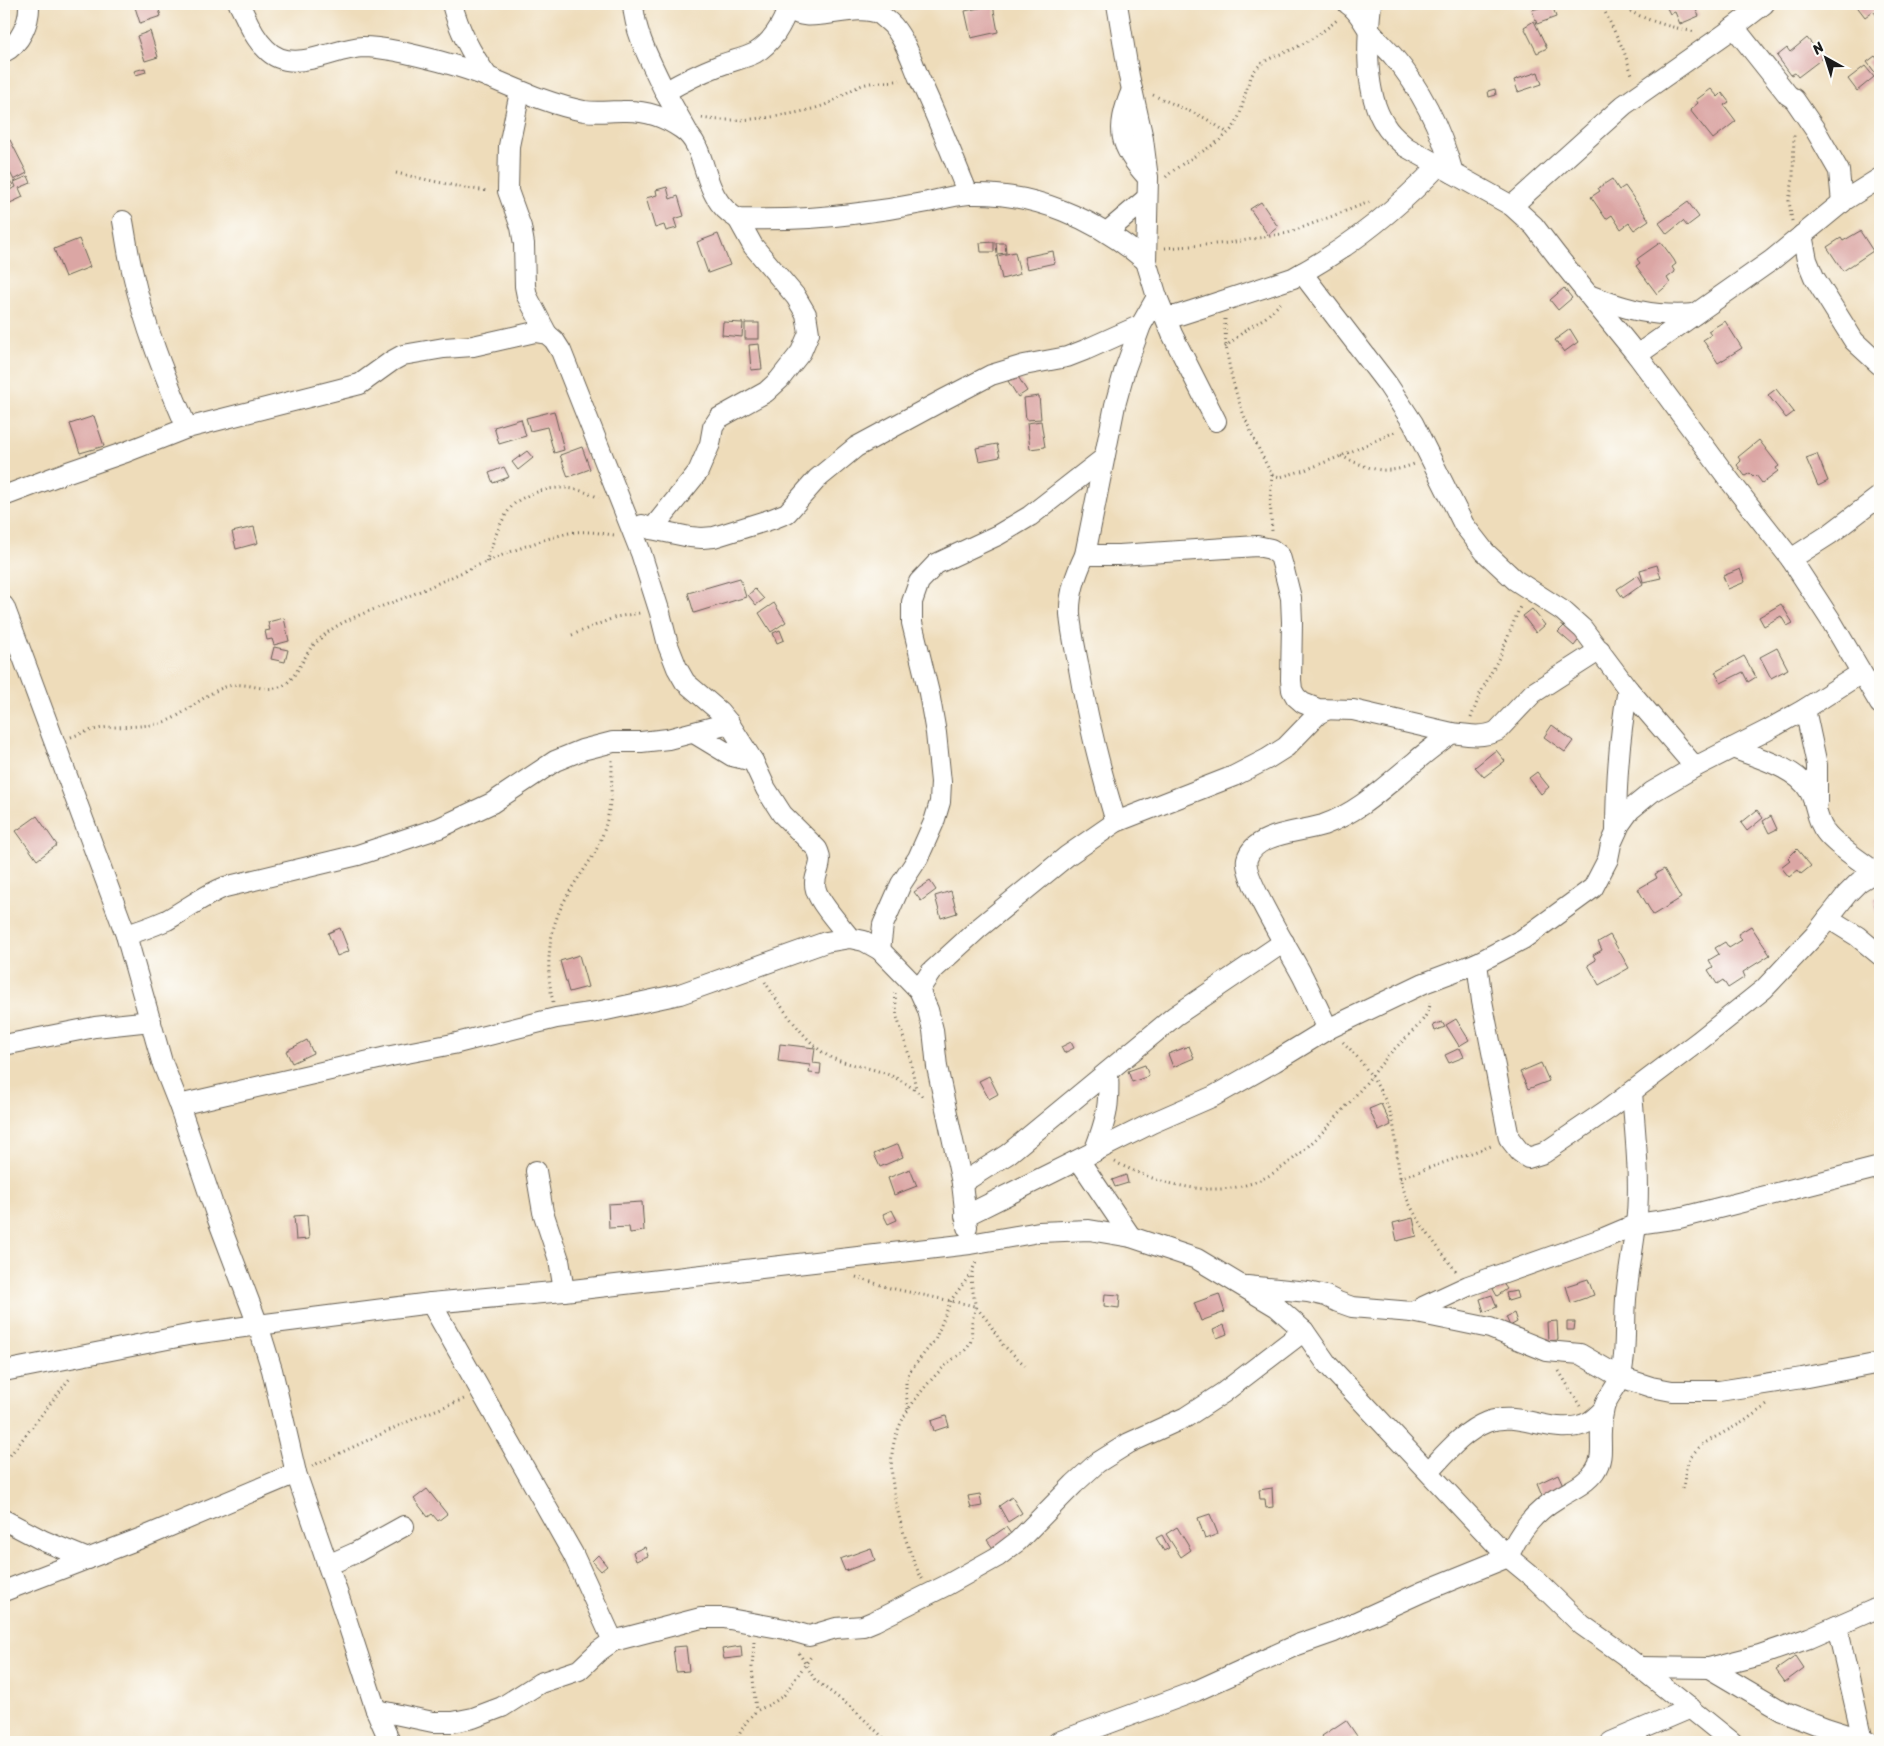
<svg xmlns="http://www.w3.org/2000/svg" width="1884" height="1746" font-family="Sriracha,sans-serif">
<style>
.building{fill:#dba6a4}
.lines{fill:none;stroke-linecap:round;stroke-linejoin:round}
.minor-casing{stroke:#665f53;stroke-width:22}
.path{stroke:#665f53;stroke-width:3;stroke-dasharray:1 4;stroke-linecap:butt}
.minor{stroke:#fff;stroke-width:20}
</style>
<rect width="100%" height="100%" fill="#fdfcf7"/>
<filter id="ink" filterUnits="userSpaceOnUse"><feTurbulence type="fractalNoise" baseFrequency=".02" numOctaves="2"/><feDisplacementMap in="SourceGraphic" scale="10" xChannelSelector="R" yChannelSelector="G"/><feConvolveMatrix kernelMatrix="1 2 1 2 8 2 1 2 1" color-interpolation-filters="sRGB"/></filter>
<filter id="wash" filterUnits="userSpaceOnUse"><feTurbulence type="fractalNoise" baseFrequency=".0096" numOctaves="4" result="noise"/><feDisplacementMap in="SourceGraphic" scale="20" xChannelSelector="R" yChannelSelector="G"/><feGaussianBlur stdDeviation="1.12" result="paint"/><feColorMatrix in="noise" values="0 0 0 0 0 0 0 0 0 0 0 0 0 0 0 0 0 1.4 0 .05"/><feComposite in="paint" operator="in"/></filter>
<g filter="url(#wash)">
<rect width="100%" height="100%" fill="#eedcba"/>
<g id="blocks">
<!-- building -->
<g class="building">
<polygon points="134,4 157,4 161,16 140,23"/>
<polygon points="1552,4 1556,17 1537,24 1532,10"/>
<polygon points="1665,4 1702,4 1703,7 1696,10 1699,16 1680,24 1675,12 1670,14"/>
<polygon points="1855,4 1880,4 1880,19 1873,11 1865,17"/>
<polygon points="993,5 998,32 971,38 965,11"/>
<polygon points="1534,21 1547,48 1537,53 1524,27"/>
<polygon points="150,31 158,57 145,61 137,36"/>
<polygon points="1807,38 1823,58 1798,77 1795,73 1791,75 1777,56 1787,48 1790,52"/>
<polygon points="1875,56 1880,62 1880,72 1877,75 1867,62"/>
<polygon points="1865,66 1874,77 1857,91 1848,79"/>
<polygon points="145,68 146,72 136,75 134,71"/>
<polygon points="1538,72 1542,84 1518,92 1514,80"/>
<polygon points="1495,89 1496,95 1489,97 1488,91"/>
<polygon points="1711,89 1718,97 1722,93 1729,102 1724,105 1736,121 1713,139 1690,110 1698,103 1696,100"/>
<polygon points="10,140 27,173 14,180 4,161 4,143"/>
<polygon points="28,176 31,183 19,188 23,197 10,203 5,192 16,187 14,182"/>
<polygon points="1612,179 1619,190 1625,186 1649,220 1634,230 1629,223 1621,229 1612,215 1606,219 1591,197 1600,191 1598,188"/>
<polygon points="10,181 13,185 4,192 4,185"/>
<polygon points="667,187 670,199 678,196 684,216 674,219 677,228 666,231 664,225 655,228 646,198 657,195 656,190"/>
<polygon points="1261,202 1278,227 1268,235 1250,209"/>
<polygon points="1688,202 1699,217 1687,226 1683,221 1667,234 1659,223"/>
<polygon points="1860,231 1873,251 1843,271 1827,247 1841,238 1843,241"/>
<polygon points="718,234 730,265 708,273 697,242"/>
<polygon points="79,239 90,267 65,277 54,249"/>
<polygon points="994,242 994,252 981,252 980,243"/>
<polygon points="1661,242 1674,260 1676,264 1672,267 1675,272 1667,278 1670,283 1657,294 1636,266 1640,263 1637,259"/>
<polygon points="996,243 1005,243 1006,253 997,254"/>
<polygon points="1053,251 1055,263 1027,269 1024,257"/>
<polygon points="1015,252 1020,274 1002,279 997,256"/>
<polygon points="1564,288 1572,298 1558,310 1550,300"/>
<polygon points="1725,321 1742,348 1718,363 1703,340 1711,335 1708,331"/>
<polygon points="723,322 743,323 742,337 722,335"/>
<rect x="745" y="323" width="14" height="16"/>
<polygon points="1570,329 1578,342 1564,352 1555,340"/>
<polygon points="759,344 762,369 751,370 749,345"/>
<polygon points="1017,375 1027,391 1018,397 1008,381"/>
<polygon points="1776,389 1794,412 1786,418 1768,395"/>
<polygon points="1039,396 1041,419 1026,420 1024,398"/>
<polygon points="554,411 564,450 554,453 547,427 530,431 526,418"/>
<polygon points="94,416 104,446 80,453 70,424"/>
<polygon points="521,419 526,436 499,444 494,427"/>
<polygon points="1041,421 1045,447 1030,449 1027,423"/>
<polygon points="1759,440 1779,466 1776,468 1778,471 1762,483 1756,475 1754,477 1750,473 1745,476 1737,465 1741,461 1738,457"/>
<polygon points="997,444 1000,457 979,461 976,448"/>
<polygon points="582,447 590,469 568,477 560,455"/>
<polygon points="527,451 533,458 518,470 512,462"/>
<polygon points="1817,454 1828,481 1818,486 1806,458"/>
<polygon points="504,467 509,477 493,483 489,473"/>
<polygon points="254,527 258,543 236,549 232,532"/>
<polygon points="1657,565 1661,578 1643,582 1640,570"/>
<polygon points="1740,569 1745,582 1728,589 1723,576"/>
<polygon points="1638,575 1643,584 1623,598 1617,589"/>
<polygon points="740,578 746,597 694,613 688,593"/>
<polygon points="755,589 764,599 756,605 748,595"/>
<polygon points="774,603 786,622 771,632 759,613"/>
<polygon points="1781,604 1793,623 1787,626 1781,616 1764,626 1759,617"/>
<polygon points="1532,609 1545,625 1536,633 1523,616"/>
<polygon points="284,618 289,641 274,645 272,639 267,640 265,631 270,630 268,622"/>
<polygon points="1565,625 1580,638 1574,646 1558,632"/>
<polygon points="780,630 784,640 777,643 773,633"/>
<polygon points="274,647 288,650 285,662 271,659"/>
<polygon points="1777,648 1788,669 1771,678 1760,657"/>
<polygon points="1744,656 1756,677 1748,682 1743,672 1721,683 1715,672"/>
<polygon points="1552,725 1573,741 1565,752 1544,737"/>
<polygon points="1496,750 1505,761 1484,777 1475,767"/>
<polygon points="1537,772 1549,787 1541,794 1529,778"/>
<polygon points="1757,810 1763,818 1747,831 1741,823"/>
<polygon points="37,816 57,845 37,860 16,831"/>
<polygon points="1771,816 1777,829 1769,833 1763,821"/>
<polygon points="1797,849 1811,866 1801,874 1798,870 1789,877 1781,867 1790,860 1788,858"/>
<polygon points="1664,869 1681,898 1653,915 1638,889 1657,878 1655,874"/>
<polygon points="930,881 936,890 921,901 914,892"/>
<polygon points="951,891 957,913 941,918 935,896"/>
<polygon points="1880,897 1880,921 1878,922 1874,898"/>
<polygon points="1751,926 1770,955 1743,972 1745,977 1728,988 1723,980 1717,984 1708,970 1713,967 1709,960 1719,954 1715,948 1725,942 1729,948 1742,940 1738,934"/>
<polygon points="340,928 349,951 337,956 328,933"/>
<polygon points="1610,935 1629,968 1599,985 1588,965 1596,960 1593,955 1602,950 1598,942"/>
<polygon points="579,955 588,987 569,992 560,961"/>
<polygon points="1456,1019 1469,1040 1459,1046 1446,1025"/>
<polygon points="1442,1022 1445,1027 1435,1031 1433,1025"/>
<polygon points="307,1040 313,1053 292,1063 286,1051"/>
<polygon points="1071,1042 1074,1048 1064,1053 1061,1047"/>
<polygon points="780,1044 815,1048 813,1063 821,1064 820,1074 809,1073 810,1065 778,1061"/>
<polygon points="1189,1046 1194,1058 1173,1067 1168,1054"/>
<polygon points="1460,1048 1464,1057 1449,1063 1445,1055"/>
<polygon points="1541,1063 1549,1081 1528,1089 1520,1072"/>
<polygon points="1145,1065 1149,1076 1132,1082 1128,1071"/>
<polygon points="989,1076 998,1094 989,1099 979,1081"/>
<polygon points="1381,1104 1391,1125 1379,1131 1369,1109"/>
<polygon points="898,1144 903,1157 880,1167 874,1154"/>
<polygon points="910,1169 917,1186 894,1195 888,1178"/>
<polygon points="1126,1175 1128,1183 1115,1187 1112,1180"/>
<polygon points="642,1202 644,1231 630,1233 629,1227 609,1228 608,1204"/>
<polygon points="892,1210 897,1220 888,1224 883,1214"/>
<polygon points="307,1215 309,1239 296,1240 294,1216"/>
<polygon points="1413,1218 1417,1236 1397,1241 1393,1223"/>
<polygon points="1588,1279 1594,1295 1571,1303 1566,1286"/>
<polygon points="1502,1282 1507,1289 1497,1296 1493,1289"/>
<polygon points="1516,1291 1518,1298 1508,1301 1506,1293"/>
<polygon points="1105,1294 1120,1295 1119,1308 1104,1306"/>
<polygon points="1219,1294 1225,1312 1201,1321 1194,1303"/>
<polygon points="1492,1295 1497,1307 1484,1312 1480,1299"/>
<polygon points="1514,1313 1517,1322 1510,1326 1506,1317"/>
<polygon points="1557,1321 1558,1340 1548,1341 1547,1322"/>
<polygon points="1567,1322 1575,1322 1574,1330 1567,1330"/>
<polygon points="1224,1325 1227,1334 1217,1338 1213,1330"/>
<polygon points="946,1416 949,1426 934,1431 931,1421"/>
<polygon points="1558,1474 1563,1485 1542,1496 1537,1484"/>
<polygon points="1272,1488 1273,1507 1266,1508 1265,1499 1260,1499 1259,1490"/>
<polygon points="427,1489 447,1514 438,1521 432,1514 428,1517 414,1499"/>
<polygon points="980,1494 982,1506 971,1508 968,1496"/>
<polygon points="1012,1497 1022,1513 1008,1522 999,1506"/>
<polygon points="1210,1514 1218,1534 1205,1539 1198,1518"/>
<polygon points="1006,1527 1014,1538 995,1551 987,1540"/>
<polygon points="1177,1527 1191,1550 1181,1557 1166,1534"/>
<polygon points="1162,1535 1169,1548 1164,1551 1156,1538"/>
<polygon points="645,1547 648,1556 636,1561 633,1552"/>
<polygon points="871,1548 875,1560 845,1571 840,1559"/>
<polygon points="598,1555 607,1566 601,1571 592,1561"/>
<polygon points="686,1646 689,1671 676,1672 673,1647"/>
<polygon points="741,1646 742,1657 724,1659 722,1649"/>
<polygon points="1796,1656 1804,1668 1785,1682 1776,1670"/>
<polygon points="1346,1720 1357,1736 1347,1742 1325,1742 1322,1736"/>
</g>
</g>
</g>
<g filter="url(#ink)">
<use href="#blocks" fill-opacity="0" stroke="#665f53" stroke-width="1"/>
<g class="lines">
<defs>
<g id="minor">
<path d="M239,4C247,19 253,37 266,49C291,76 333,48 363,47C374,47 386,49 397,51C427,58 459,65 488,77C519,90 551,105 584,111C597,113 609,111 622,111C644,110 664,116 682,129C711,149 698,196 738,219C777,220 814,219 852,214C878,211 903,207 928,202C941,199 955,195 969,194C1035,192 1096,219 1146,261"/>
<path d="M452,4C459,31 472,55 488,77"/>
<path d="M633,4C635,35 652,64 665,92"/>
<path d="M787,4C800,31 853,0 880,14C884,18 890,22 894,27C906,42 912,61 919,78C937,116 952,155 968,194"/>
<polyline points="1117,4 1129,76 1143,139 1146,163 1148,178 1146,261 1157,297 1172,334 1216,421"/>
<path d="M1348,4C1359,11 1362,21 1369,30C1376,39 1385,47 1393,56C1422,90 1441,130 1453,173"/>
<path d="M1371,4C1367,41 1364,93 1385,125C1390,134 1398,140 1406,147L1512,206L1534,226L1557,256L1637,355L1730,481L1791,559L1830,619L1880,704"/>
<polyline points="1734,27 1788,95 1794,99 1816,131 1839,171 1842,203"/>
<path d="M4,52C20,44 30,22 29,4"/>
<path d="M1132,90C1115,129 1119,147 1148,178"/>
<polyline points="520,92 509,146 508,191 521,227 524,244 525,286 527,296 547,334"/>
<path d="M687,131L665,92C682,82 700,73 718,66C730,61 743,59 755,53C771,44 783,24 788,7"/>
<polyline points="1512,206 1624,105 1725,34 1764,4"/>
<path d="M123,221C126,237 128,254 132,270C144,325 165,377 187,428"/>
<polyline points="1107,232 1147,198"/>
<polyline points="1802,235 1807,260 1814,277 1854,341 1880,365"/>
<polyline points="1302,273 1388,385 1413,423 1464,525 1485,552 1515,580 1563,611 1583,629 1628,689 1695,767"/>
<path d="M1589,295C1628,310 1653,317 1695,314"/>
<path d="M1165,316H1176L1201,308L1293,278C1347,249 1397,209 1440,164"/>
<polyline points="1637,355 1772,260 1845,200 1880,178"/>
<path d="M4,496L65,473L126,452L187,428L360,384L392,361L403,355L444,348L473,346L535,332L547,334L554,340L561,351L641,553L660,613L668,645L677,668L685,682L719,711L729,723L753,761L766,789L782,814L817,849C826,866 811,875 816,890C819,902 842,928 850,938"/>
<polyline points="642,525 651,529 657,523 698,472 710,444 713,427 719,418 766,392 779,380 801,352 809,333 806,314 796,297 753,246 738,219"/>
<polyline points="651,529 690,537 702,538 714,537 772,519 787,513 817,479 856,447 943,400 991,375 1024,365 1067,357 1085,350 1141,325"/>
<path d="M1085,555H1119L1257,546L1271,549L1280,556L1284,570L1291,598L1292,622L1291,680L1292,690L1296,697L1303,703L1318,709L1353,710L1452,733C1467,735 1483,738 1497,731L1533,693L1600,650"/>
<polyline points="1791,559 1830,534 1880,496"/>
<polyline points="4,606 126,935 162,1062 179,1105 217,1217 258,1325 272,1370 296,1473 343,1609 376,1710 390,1742"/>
<polyline points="1805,709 1817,765 1817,803"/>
<polyline points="694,733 732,756 753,761"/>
<path d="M1732,748C1756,757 1798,768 1810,792C1817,805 1816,820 1825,831C1834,844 1862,862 1875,872"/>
<path d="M1116,822C1100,769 1087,717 1078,663C1075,647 1071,630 1070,614C1069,593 1076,574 1085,555L1115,405L1125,369L1141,325L1157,297"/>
<path d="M1616,832C1616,783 1619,737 1628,689"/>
<polyline points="1828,918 1857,936 1880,955"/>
<path d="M126,935C140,931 153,926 167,920C187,909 204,895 225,887L358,855L439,828L492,803L555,761L582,750L613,742H641L668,739L729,723"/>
<polyline points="880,950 883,925 901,884 918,858 934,822 940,802 941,782 936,733 929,693 912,623 912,602 919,582 936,564 998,535 1030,516 1103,459"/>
<polyline points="1477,963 1482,1001 1509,1138 1520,1152 1528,1158 1544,1153 1610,1108 1699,1041 1764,989 1815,935 1847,894 1859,882 1875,872 1880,871"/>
<polyline points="919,990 931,972 979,928 1067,856 1116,822 1234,776 1267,759 1286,747 1318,714 1326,710"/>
<path d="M1328,1029C1320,1013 1313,997 1305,981C1295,959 1242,878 1247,859C1254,833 1301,832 1323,825C1360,812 1386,785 1416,761C1427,751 1440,742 1452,733"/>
<polyline points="4,1045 95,1027 151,1021"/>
<polyline points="179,1105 391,1056 453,1044 556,1018 597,1012 680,994 826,942 850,938 864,941 880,950 919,990 928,1010 933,1030 937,1067 962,1183 967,1227"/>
<path d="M1094,1152C1106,1121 1110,1106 1108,1072"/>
<polyline points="1079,1160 1131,1237"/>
<polyline points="536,1171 543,1212 559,1260 564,1291"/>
<polyline points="962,1183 1008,1154 1175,1016 1284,942"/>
<polyline points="965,1216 1152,1123 1214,1096 1274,1062 1328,1029 1424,983 1477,963 1523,939 1593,888 1608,859 1611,844 1620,824 1630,810 1652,792 1695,767 1766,731 1805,709 1861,673"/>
<polyline points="1247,1286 1308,1292 1326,1296 1338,1302 1352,1307 1412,1312 1490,1328 1547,1351 1580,1354 1620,1377 1651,1387 1672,1391 1719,1391 1802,1378 1880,1363"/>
<polyline points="431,1303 573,1554 613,1641"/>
<polyline points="1412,1312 1468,1286 1604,1238 1637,1224 1679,1218 1880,1167"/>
<polyline points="4,1371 193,1334 258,1325 431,1303 564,1291 970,1244 1039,1232 1089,1230 1131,1237 1197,1259 1277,1307 1304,1331 1327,1364 1508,1557 1536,1580 1582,1625 1623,1654 1732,1742"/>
<path d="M1429,1471C1446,1453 1464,1431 1487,1422C1521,1409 1555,1439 1589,1422C1594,1419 1599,1414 1603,1410"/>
<polyline points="4,1520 44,1541 88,1559"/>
<polyline points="328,1565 355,1553 404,1526"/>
<polyline points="4,1591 144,1537 296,1473"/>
<polyline points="1837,1626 1863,1740"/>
<polyline points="1639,1667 1709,1668 1760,1655 1809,1638 1880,1607"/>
<polyline points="1709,1668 1782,1711 1826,1728 1870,1742"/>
<polyline points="376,1710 433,1722 453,1722 473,1718 502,1707 540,1683 579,1670 599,1651 613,1641 701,1618 724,1618 785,1629 809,1636 836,1628 863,1626 875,1621 947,1585 997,1557 1018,1541 1074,1484 1097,1463 1129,1443 1186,1417 1223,1393 1304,1331"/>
<path d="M1058,1742L1196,1691L1297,1645L1334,1632L1422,1592L1508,1557C1520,1531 1533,1513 1558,1498C1571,1490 1586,1484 1595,1471C1604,1458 1600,1445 1601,1431C1601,1424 1602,1416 1604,1408C1607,1396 1618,1387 1621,1375C1627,1350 1624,1325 1626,1299C1628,1274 1633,1250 1636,1224C1641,1183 1635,1133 1632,1092"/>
<polyline points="1611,1742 1691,1708"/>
</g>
</defs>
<!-- minor casing -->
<use href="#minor" class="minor-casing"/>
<!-- path -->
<g class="path">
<polyline points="1601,4 1623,49 1633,77"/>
<path d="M1617,4C1641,19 1668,27 1696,32"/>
<polyline points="1153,95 1205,118 1228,133"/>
<path d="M702,118C734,124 794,116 825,105C839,99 851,88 866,84C877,81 889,83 900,80"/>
<polyline points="396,173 465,188 489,191"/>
<path d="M1166,177C1184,159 1221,145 1234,126C1245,110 1244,83 1256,69C1266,57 1284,54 1297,47C1312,39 1326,30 1338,19"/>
<polyline points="1792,221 1789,201 1793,179 1794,132"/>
<polyline points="1165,248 1229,243 1288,233 1372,201"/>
<path d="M1225,319C1224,375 1246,426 1272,475L1280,477L1305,470L1341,456L1397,431"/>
<polyline points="1225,347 1247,329 1266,317 1283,301"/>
<path d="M1341,456C1370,469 1384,476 1414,464"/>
<polyline points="1272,475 1270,500 1272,531"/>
<path d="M486,562C493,543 500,518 515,503C522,497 532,494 540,491C562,485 579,488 599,498"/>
<polyline points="572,635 616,617 640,613"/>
<polyline points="1471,718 1480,694 1501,654 1521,604"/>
<path d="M71,737C85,732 100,727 115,727C133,726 150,727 167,721C190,712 209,688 234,685C251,683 265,693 282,686C294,681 303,659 311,648C316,642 322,637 328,632C346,618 381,607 404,598C456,576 514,546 569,533C584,530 599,533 614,535"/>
<path d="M765,982C779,1004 807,1045 830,1057C840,1062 852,1064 863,1067C886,1072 907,1081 924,1098"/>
<polyline points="895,993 897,1017 910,1058 916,1089"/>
<path d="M553,1002C545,967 548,929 566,898C575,880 590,864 598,846C611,818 612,790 612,760"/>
<path d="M1343,1042C1364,1062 1387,1095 1393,1123C1398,1145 1396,1170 1404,1191C1413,1217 1439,1249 1456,1271"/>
<path d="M1115,1162C1158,1184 1214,1200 1260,1180C1306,1160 1356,1095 1387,1057C1399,1042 1431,1020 1430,1002"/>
<polyline points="1400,1178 1494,1145"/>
<polyline points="856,1277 890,1288 975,1306 987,1320 1003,1345 1028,1368"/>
<polyline points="1559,1371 1580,1406"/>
<polyline points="908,1409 906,1392 906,1380 910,1371 935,1340 951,1300 970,1275"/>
<polyline points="4,1463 71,1377"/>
<polyline points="312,1466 418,1417 464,1399"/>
<polyline points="1683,1489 1686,1468 1691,1456 1701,1445 1743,1422 1770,1403"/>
<path d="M922,1579C906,1548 888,1489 892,1454C894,1433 905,1412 918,1396C927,1384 938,1372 949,1362C955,1357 965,1353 969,1345C973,1339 971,1330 972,1323C972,1317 976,1311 975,1304C973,1287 967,1277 977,1261"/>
<polyline points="754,1642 752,1667 756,1711"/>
<polyline points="799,1653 815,1680 852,1708 888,1742"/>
<polyline points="735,1742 746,1722 756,1711 773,1703 784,1695 812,1655"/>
</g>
<!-- minor -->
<use href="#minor" class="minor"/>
</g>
</g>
<!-- margin -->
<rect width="1884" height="1746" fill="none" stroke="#fdfcf7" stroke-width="20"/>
<!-- north arrow -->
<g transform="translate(1826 58) rotate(321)" stroke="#fdfcf7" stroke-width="4" paint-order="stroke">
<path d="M0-4L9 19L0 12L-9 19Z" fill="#1c1c1c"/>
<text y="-8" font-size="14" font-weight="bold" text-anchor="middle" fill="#1c1c1c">N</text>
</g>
</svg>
